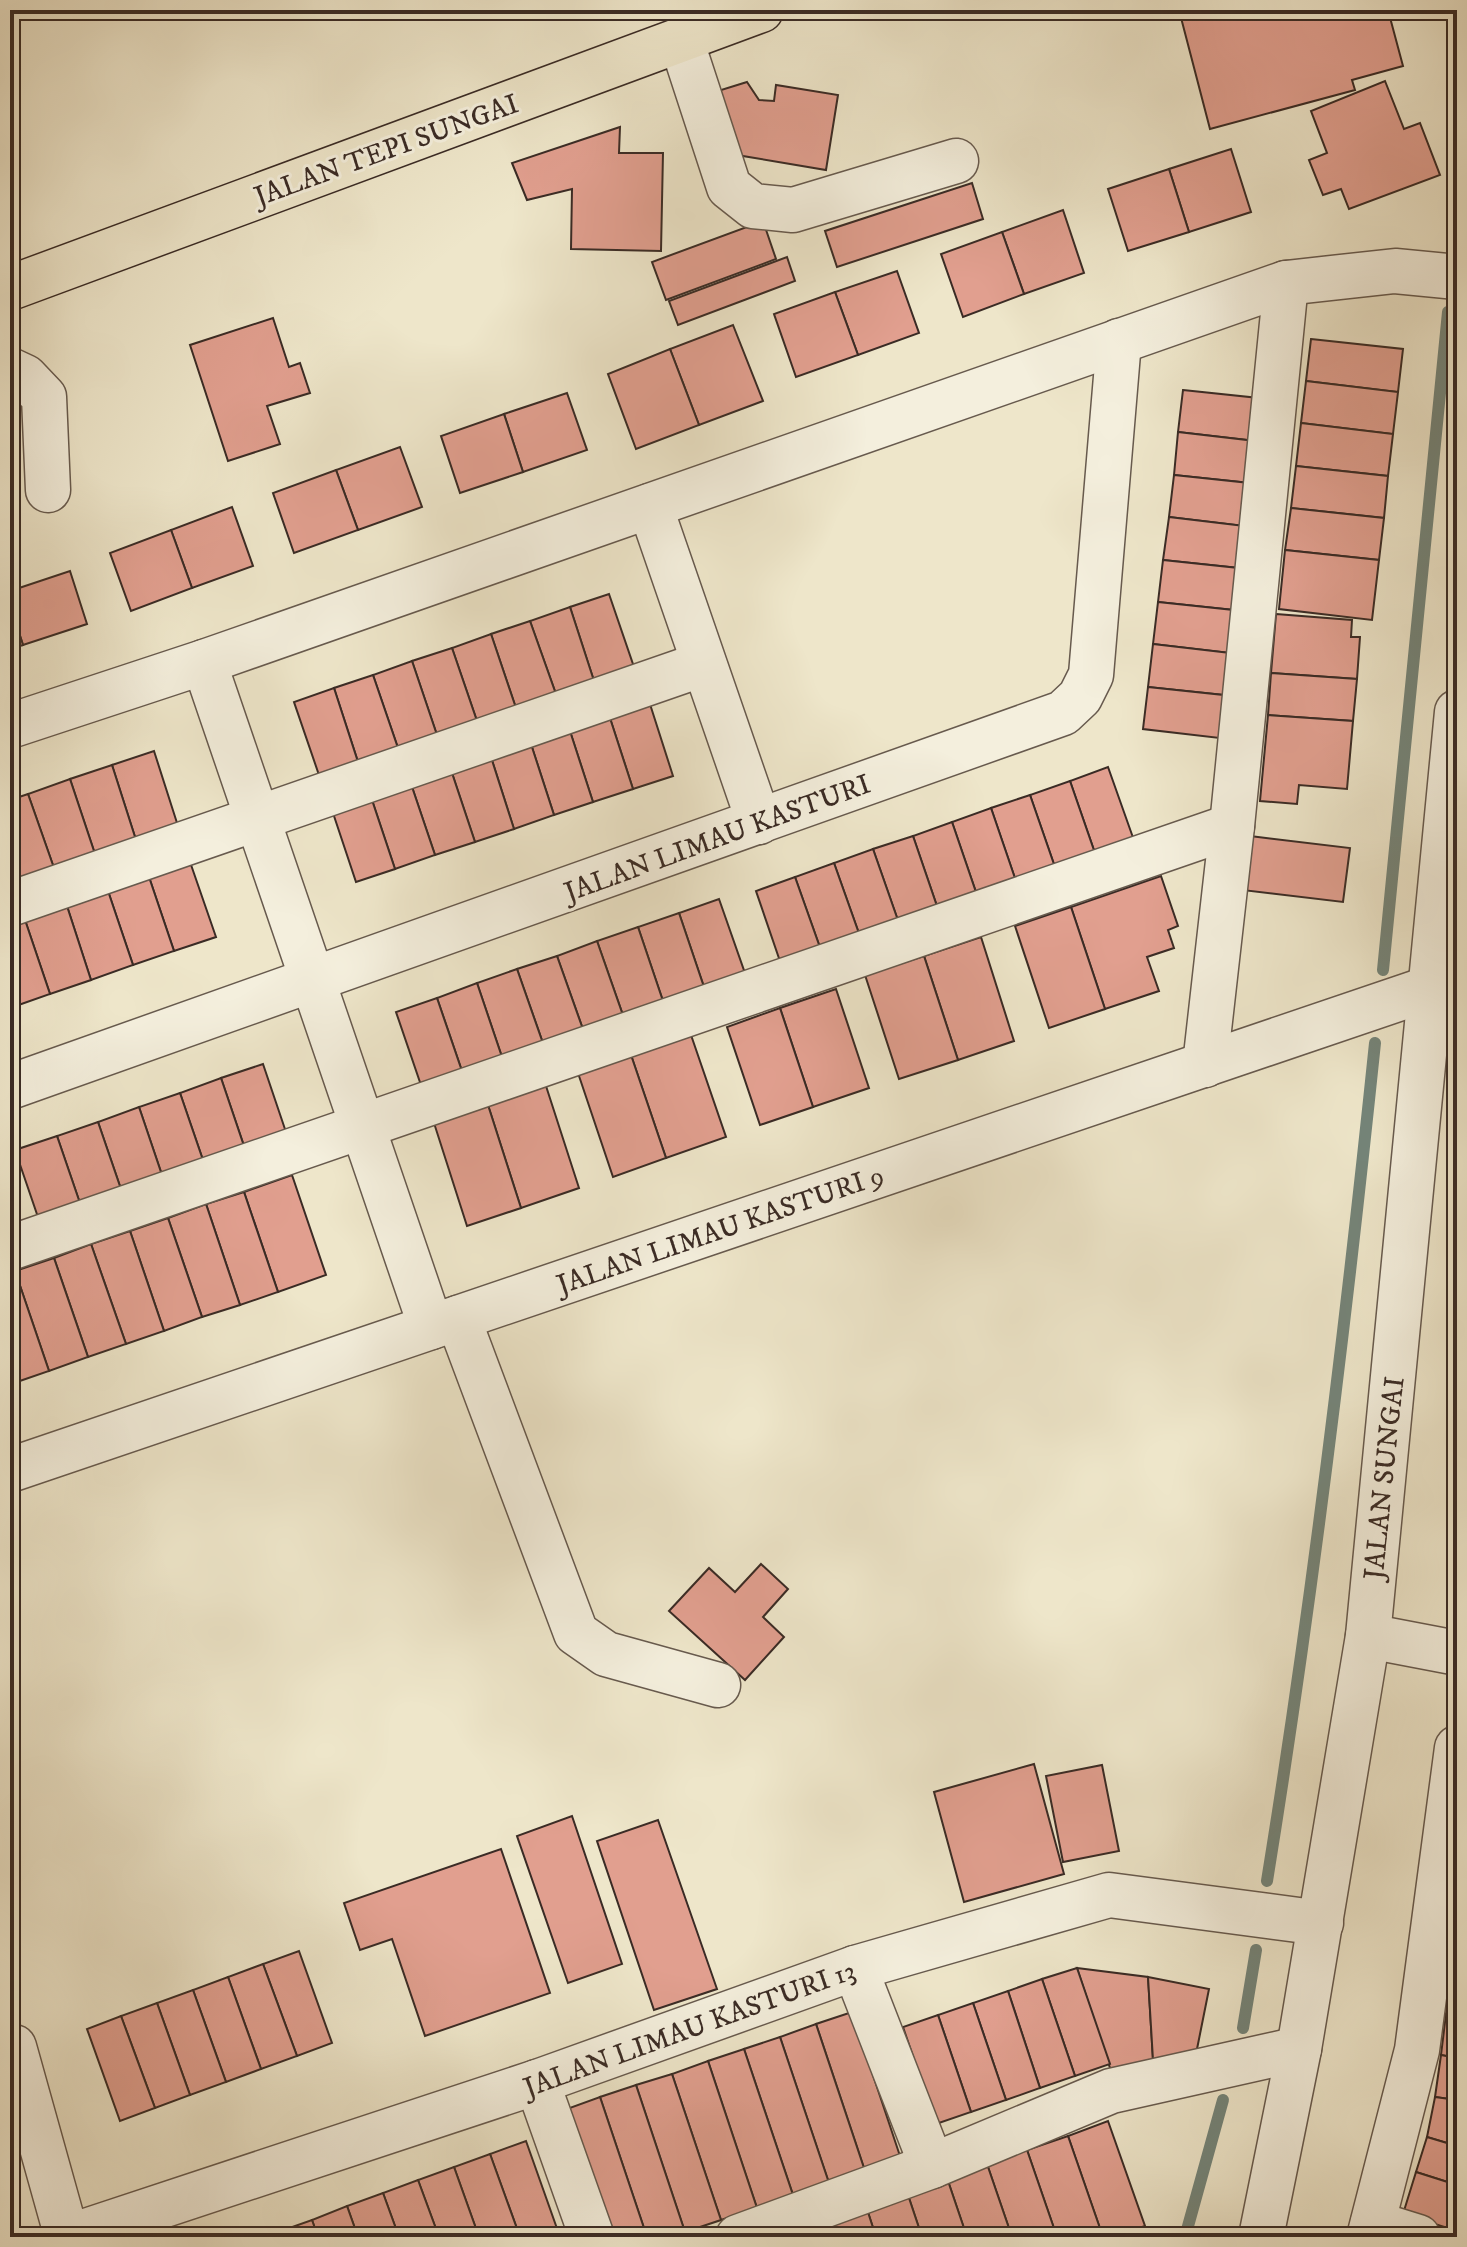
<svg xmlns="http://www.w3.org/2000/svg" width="1467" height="2247" font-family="'IM FELL DW Pica',serif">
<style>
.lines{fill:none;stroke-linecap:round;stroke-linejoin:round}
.stream{stroke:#748479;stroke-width:12}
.building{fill:#e19f8f;stroke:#3a2b25;stroke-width:2}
.minor-casing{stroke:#675a4e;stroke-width:47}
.major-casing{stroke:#3a2b25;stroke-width:47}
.minor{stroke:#f4efdd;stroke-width:44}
.major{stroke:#eee6ca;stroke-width:44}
.labels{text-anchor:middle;stroke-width:6;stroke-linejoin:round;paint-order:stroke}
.street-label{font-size:28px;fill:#3a2b25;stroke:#f4efdd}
</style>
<rect width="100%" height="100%" fill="#eee6ca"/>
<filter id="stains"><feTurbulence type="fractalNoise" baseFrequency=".0025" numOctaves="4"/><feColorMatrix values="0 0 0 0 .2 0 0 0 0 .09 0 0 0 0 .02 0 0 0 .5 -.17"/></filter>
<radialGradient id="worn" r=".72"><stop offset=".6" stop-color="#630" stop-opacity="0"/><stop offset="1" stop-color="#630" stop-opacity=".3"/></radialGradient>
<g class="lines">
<!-- stream -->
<g class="stream">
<polyline points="1383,970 1448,312"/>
<path d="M1267,1881C1312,1603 1346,1323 1375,1043"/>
<polyline points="1243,2028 1256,1950"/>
<polyline points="1185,2237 1223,2100"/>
</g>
</g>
<!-- building -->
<g class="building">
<polygon points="1179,10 1388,10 1403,66 1352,80 1355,90 1210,129"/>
<polygon points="1385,81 1404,129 1420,123 1440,175 1349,209 1341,189 1323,195 1309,160 1327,153 1311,111"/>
<polygon points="747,82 759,100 774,101 776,85 838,95 826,170 737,155 708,94"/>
<polygon points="620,127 619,153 663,153 661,251 571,249 572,189 527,200 512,163"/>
<polygon points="1231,149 1251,212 1189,232 1169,169"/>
<polygon points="1169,169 1189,232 1128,251 1108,189"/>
<polygon points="972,183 983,219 837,267 825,231"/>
<polygon points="1063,210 1084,273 1024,294 1002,232"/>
<polygon points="763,221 776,259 666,300 652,262"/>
<polygon points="1002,232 1024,294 963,317 941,254"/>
<polygon points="787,257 795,281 678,325 669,301"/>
<polygon points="897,271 919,333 858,355 835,292"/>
<polygon points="835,292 858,355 796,377 774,314"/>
<polygon points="273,318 289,367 300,363 310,393 267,406 280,444 228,461 190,345"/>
<polygon points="733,325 763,401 699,425 670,349"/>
<polygon points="1311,339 1403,349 1398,392 1306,381"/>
<polygon points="670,349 699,425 636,449 608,374"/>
<polygon points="1306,381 1398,392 1393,434 1301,423"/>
<polygon points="1183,390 1268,399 1264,442 1178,432"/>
<polygon points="567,393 587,450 523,472 504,414"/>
<polygon points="504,414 523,472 460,493 441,436"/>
<polygon points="1301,423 1393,434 1388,476 1296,466"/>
<polygon points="1178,432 1264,442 1259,484 1174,475"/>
<polygon points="400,447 422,507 358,530 336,470"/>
<polygon points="1296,466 1388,476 1384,518 1291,508"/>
<polygon points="336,470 358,530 294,553 273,493"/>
<polygon points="1174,475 1259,484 1253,527 1169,517"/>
<polygon points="232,507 253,566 192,588 171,530"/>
<polygon points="1291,508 1384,518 1379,560 1285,550"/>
<polygon points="1169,517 1253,527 1248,569 1163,560"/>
<polygon points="171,530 192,588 131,611 110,553"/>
<polygon points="1285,550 1379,560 1372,620 1279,609"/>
<polygon points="1163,560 1248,569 1243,611 1158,602"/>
<polygon points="70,571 87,624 23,645 10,605 10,591"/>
<polygon points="609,594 635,670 595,684 570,607"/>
<polygon points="1158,602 1243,611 1239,654 1153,644"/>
<polygon points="10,605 23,645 10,649"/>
<polygon points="570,607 595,684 557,697 530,621"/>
<polygon points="1276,614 1352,620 1351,637 1360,637 1357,679 1271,673"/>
<polygon points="530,621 557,697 517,711 491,634"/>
<polygon points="491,634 517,711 478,724 452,648"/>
<polygon points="1153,644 1239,654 1233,696 1148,687"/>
<polygon points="452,648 478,724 438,738 412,661"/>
<polygon points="412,661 438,738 399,751 373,675"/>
<polygon points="1271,673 1357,679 1353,721 1268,715"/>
<polygon points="373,675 399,751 359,765 334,688"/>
<polygon points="1148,687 1233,696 1228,739 1143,729"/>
<polygon points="334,688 359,765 320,778 294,702"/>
<polygon points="649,701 673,776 633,789 609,715"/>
<polygon points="609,715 633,789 593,802 569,728"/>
<polygon points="1268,715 1353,721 1347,789 1299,785 1297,804 1260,801"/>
<polygon points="569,728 593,802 554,815 530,741"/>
<polygon points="530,741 554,815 514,829 490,754"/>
<polygon points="154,751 178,826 136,840 112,765"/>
<polygon points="490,754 514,829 475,842 450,767"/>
<polygon points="112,765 136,840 95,854 70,779"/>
<polygon points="450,767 475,842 435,855 410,781"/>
<polygon points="1108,767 1136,846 1097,859 1070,781"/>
<polygon points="70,779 95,854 54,868 28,794"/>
<polygon points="410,781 435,855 395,869 370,794"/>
<polygon points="1070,781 1097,859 1057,873 1030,795"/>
<polygon points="28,794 54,868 12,882 10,800"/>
<polygon points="370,794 395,869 356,882 331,807"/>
<polygon points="1030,795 1057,873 1018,887 991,808"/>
<polygon points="991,808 1018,887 979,901 952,822"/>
<polygon points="952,822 979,901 940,915 913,836"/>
<polygon points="913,836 940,915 901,929 873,849"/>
<polygon points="1250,836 1350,848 1343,902 1242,890"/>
<polygon points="873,849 901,929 862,942 834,863"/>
<polygon points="189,859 216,937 174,951 148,874"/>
<polygon points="834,863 862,942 823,956 795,877"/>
<polygon points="148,874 174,951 133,965 107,888"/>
<polygon points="1161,876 1178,926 1168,930 1174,948 1147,957 1159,991 1105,1009 1071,907"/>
<polygon points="795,877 823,956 783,970 756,891"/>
<polygon points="107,888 133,965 91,980 66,903"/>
<polygon points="719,899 747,979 706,993 679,913"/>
<polygon points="66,903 91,980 50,994 24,917"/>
<polygon points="1071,907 1105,1009 1049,1028 1015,926"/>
<polygon points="679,913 706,993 665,1007 638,927"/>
<polygon points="24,917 50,994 10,1008 10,922"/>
<polygon points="638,927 665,1007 625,1021 597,941"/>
<polygon points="981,937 1014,1041 958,1060 924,956"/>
<polygon points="597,941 625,1021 585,1035 557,956"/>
<polygon points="557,956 585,1035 545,1049 517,969"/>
<polygon points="924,956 958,1060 899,1079 865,975"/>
<polygon points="517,969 545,1049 504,1063 477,983"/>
<polygon points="477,983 504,1063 464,1077 437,998"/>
<polygon points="836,989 869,1088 813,1107 780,1008"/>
<polygon points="437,998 464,1077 423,1091 396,1012"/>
<polygon points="780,1008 813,1107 760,1125 727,1027"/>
<polygon points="691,1035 726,1137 666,1158 631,1055"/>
<polygon points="631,1055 666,1158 613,1177 578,1073"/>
<polygon points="263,1064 288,1138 246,1152 221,1078"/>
<polygon points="221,1078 246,1152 205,1166 180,1093"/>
<polygon points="546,1086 579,1188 521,1208 488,1105"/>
<polygon points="180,1093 205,1166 164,1181 139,1107"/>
<polygon points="488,1105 521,1208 467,1226 434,1123"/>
<polygon points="139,1107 164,1181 123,1195 98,1122"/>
<polygon points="98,1122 123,1195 82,1209 57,1136"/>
<polygon points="57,1136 82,1209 40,1223 15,1150"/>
<polygon points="292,1175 326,1275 278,1292 244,1192"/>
<polygon points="244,1192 278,1292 240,1305 206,1204"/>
<polygon points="206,1204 240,1305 202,1317 168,1218"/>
<polygon points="168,1218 202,1317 164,1331 130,1231"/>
<polygon points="130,1231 164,1331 126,1344 91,1244"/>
<polygon points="91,1244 126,1344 88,1357 54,1258"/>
<polygon points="54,1258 88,1357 49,1371 15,1271"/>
<polygon points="15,1271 49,1371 11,1384 10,1273"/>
<polygon points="761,1564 788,1589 763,1617 784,1637 745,1680 669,1611 709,1568 735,1592"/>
<polygon points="1034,1764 1064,1874 964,1902 934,1792"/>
<polygon points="1102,1765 1119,1851 1063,1862 1046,1776"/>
<polygon points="572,1816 622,1964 568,1983 517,1836"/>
<polygon points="658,1820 717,1989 654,2010 597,1841"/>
<polygon points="501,1849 550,1993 425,2036 392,1939 360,1950 344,1903"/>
<polygon points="299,1951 332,2043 297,2056 263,1964"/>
<polygon points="263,1964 297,2056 261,2069 228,1977"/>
<polygon points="1077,1968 1148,1977 1153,2060 1112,2074"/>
<polygon points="1077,1968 1110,2064 1075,2076 1042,1979"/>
<polygon points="1452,1972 1457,1973 1457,2015 1446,2014"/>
<polygon points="228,1977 261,2069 226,2082 193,1990"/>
<polygon points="1148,1977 1209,1989 1196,2054 1153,2060"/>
<polygon points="1042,1979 1075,2076 1040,2088 1008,1991"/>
<polygon points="193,1990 226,2082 190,2095 157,2003"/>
<polygon points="1008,1991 1040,2088 1006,2100 973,2003"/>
<polygon points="157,2003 190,2095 155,2108 121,2016"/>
<polygon points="973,2003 1006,2100 971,2112 938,2015"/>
<polygon points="852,2012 901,2159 865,2171 816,2024"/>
<polygon points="1446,2014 1457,2015 1457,2058 1441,2055"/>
<polygon points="938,2015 971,2112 936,2124 903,2027"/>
<polygon points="121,2016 155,2108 120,2121 87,2029"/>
<polygon points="816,2024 865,2171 829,2183 780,2037"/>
<polygon points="780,2037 829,2183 793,2195 744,2049"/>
<polygon points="744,2049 793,2195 757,2208 708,2061"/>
<polygon points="1441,2055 1457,2058 1457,2100 1435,2097"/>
<polygon points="708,2061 757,2208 721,2220 672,2074"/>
<polygon points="672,2074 721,2220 685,2232 636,2085"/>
<polygon points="636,2085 685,2232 670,2237 647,2237 600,2097"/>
<polygon points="600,2097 647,2237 607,2237 564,2110"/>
<polygon points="1435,2097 1457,2100 1457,2146 1427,2137"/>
<polygon points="1108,2121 1145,2226 1114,2237 1103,2237 1068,2136"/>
<polygon points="1068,2136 1103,2237 1057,2237 1027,2150"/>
<polygon points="1427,2137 1457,2146 1457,2185 1416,2172"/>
<polygon points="526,2141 560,2237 520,2237 490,2154"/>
<polygon points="1027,2150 1057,2237 1012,2237 987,2164"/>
<polygon points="490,2154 520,2237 479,2237 454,2167"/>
<polygon points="987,2164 1012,2237 967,2237 947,2178"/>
<polygon points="454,2167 479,2237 439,2237 418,2180"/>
<polygon points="1416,2172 1457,2185 1457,2231 1403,2214"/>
<polygon points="947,2178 967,2237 922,2237 907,2192"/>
<polygon points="418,2180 439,2237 399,2237 383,2193"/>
<polygon points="907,2192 922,2237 876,2237 866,2206"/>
<polygon points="383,2193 399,2237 358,2237 347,2206"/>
<polygon points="347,2206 358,2237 318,2237 312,2220"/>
<polygon points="866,2206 876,2237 831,2237 825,2220"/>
<polygon points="312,2220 318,2237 277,2237 275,2233"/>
</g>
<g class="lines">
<defs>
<g id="minor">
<polyline points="681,40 729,187 753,206 793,210 956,161"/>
<polyline points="10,370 25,377 44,397 48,490"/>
<polyline points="650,506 759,822"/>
<polyline points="204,662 431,1327"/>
<polyline points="10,726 204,662 1286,283 1395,271 1457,277"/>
<polyline points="10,904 703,664"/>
<polyline points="1205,1065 1232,826 1286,283"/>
<polyline points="10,1087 1063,713 1080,697 1091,675 1119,341"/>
<polyline points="10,1248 1232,826"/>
<polyline points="458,1318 576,1633 606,1654 718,1685"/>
<polyline points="10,1470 1430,988"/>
<polyline points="1368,1636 1457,1653"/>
<polyline points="855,1968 932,2166"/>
<polyline points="14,2047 67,2237"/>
<polyline points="537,2082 592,2237"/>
<polyline points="1373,2223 1418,2237"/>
<polyline points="68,2237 537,2082 855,1968 1109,1895 1321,1923"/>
<polyline points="738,2237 932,2166 1111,2091 1299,2049"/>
<polyline points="1261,2237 1299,2049 1368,1636 1457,712"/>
<polyline points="1369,2237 1417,2050 1457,1748"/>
</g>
<polyline id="major" points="10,288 761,10"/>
</defs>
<!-- minor casing -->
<use href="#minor" class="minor-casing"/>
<!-- major casing -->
<use href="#major" class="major-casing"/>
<!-- minor -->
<use href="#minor" class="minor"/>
<!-- major -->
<use href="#major" class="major"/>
</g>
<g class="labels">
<!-- street labels -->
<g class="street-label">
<text transform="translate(386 149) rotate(-20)" y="10">JALAN TEPI SUNGAI</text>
<text transform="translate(717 837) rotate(-20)" y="10">JALAN LIMAU KASTURI</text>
<text transform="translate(720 1229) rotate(-19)" y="10">JALAN LIMAU KASTURI 9</text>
<text transform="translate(1383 1478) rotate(-84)" y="10">JALAN SUNGAI</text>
<text transform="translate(689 2028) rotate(-20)" y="10">JALAN LIMAU KASTURI 13</text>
</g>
</g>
<!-- margin -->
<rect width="1467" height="2247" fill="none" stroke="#eee6ca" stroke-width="40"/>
<rect x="12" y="12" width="1443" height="2223" fill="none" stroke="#3a2b25" stroke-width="4"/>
<rect x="20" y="20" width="1427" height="2207" fill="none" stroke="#3a2b25" stroke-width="2"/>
<rect width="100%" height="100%" filter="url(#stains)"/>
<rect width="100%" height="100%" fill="url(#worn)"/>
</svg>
